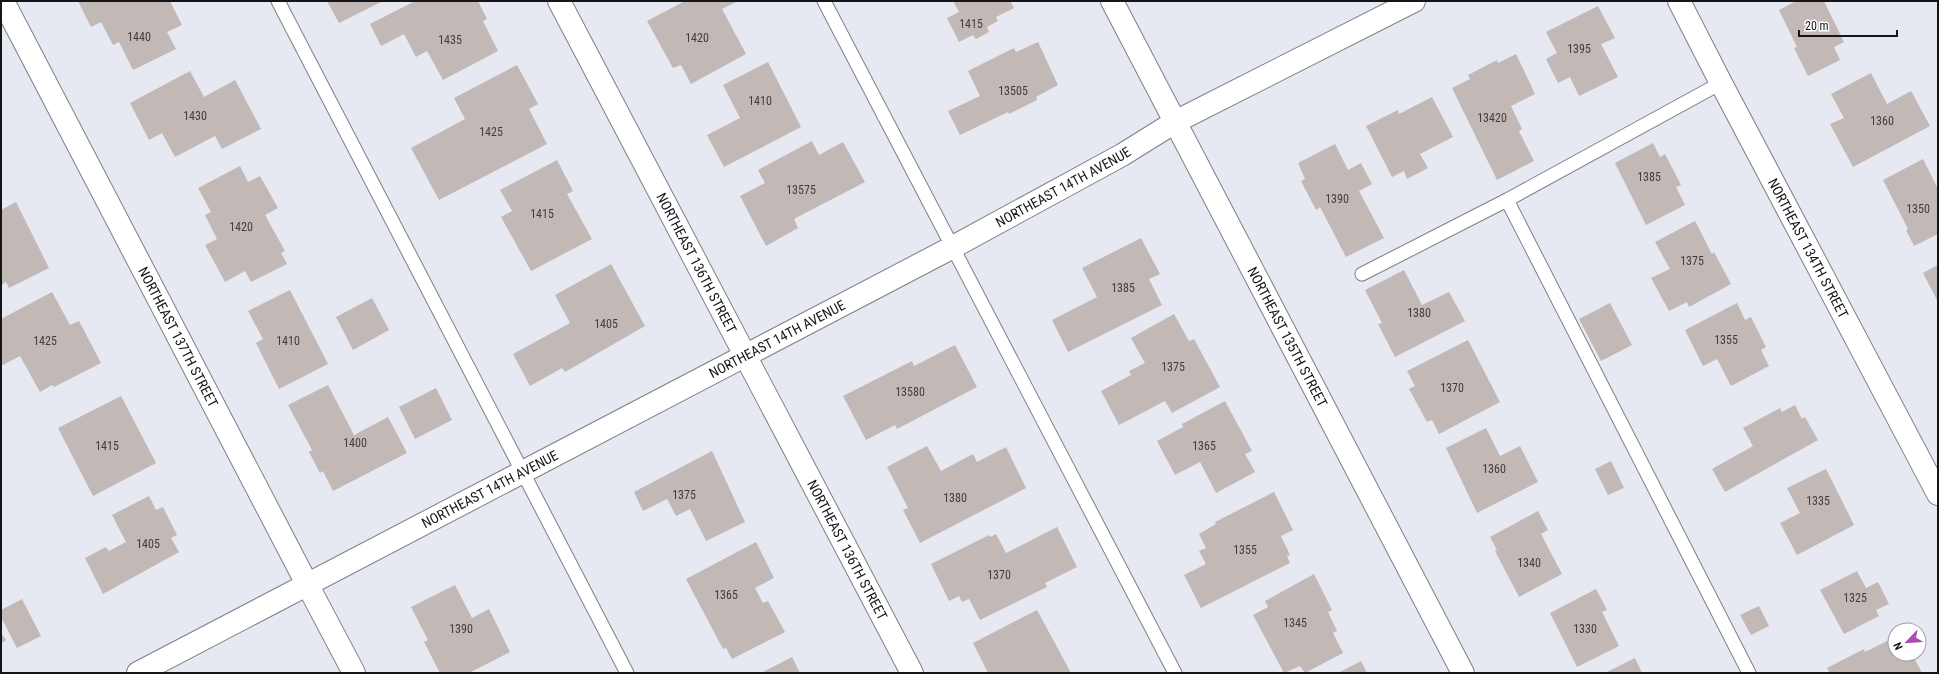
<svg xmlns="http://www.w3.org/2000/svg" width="1939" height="674" font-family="'Roboto Condensed',sans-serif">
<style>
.building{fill:#c2b8b6}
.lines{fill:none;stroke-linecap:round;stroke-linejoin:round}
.lane-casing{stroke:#7c7f86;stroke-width:15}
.street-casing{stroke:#7c7f86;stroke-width:24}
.secondary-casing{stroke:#7c7f86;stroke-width:24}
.lane{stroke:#fff;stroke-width:13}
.street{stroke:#fff;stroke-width:22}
.secondary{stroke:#fff;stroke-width:22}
.labels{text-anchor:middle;stroke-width:3;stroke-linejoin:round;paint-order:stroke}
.number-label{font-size:12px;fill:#403e40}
.street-label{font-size:14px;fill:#141518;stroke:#fff}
</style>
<rect width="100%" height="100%" fill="#e6e9f1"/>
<!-- building -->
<g class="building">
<polygon points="78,1 170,1 182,25 167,32 176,49 133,70 119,42 113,45 101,22 91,27"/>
<polygon points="327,1 383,1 339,23"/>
<polygon points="415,1 478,1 487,19 483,21 498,51 443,80 427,51 416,57 404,34 381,46 370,24"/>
<polygon points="685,1 738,1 722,9 746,54 691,84 681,65 673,68 647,21"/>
<polygon points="953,1 1010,1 1014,8 996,17 998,21 987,27 989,32 976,39 973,35 959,42 947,18 959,12"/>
<polygon points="1796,1 1824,1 1844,42 1834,47 1840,60 1808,76 1794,48 1797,47 1779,10"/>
<polygon points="1598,6 1615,38 1601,44 1618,77 1579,96 1570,77 1558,83 1546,59 1557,53 1546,32"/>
<polygon points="1038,42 1058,85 1036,97 1037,100 1009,114 1008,112 960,135 948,111 980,96 968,71 1014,48 1016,52"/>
<polygon points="1516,54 1535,94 1511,106 1522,129 1519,131 1534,161 1497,180 1452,88 1470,79 1468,75 1497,60 1498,63"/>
<polygon points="768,62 801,127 724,167 707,135 740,118 723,85"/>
<polygon points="517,65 538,104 529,109 547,144 439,200 411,148 465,119 454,98"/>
<polygon points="190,71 204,97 235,80 261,129 222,149 215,136 175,157 162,133 149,140 130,103"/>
<polygon points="1871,73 1887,104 1911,91 1930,126 1853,167 1830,124 1844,118 1831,94"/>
<polygon points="1432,97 1453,137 1420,154 1428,168 1407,179 1404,171 1392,177 1366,126 1398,110 1399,114"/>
<polygon points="812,141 819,155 843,142 865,182 794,219 798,228 766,246 740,196 765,183 758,170"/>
<polygon points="1653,143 1660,157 1665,154 1681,185 1676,187 1685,205 1646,225 1615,163"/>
<polygon points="1335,144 1348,170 1361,163 1372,184 1359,191 1384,238 1346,257 1320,207 1316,210 1301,181 1305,179 1298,163"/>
<polygon points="1923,159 1938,189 1938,234 1914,246 1906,230 1908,229 1883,180"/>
<polygon points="557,160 573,191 567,194 592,239 531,271 501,217 512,211 500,190"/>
<polygon points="240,166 248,182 260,176 278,208 265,215 285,251 281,253 287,264 251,282 245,271 225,282 205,245 217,239 205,215 211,212 198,188"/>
<polygon points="16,202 49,268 9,288 6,282 1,285 1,210"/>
<polygon points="1695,221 1712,254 1714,252 1731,284 1689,307 1687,302 1669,311 1651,278 1670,269 1655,242"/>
<polygon points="1141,238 1160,274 1149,279 1162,305 1068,352 1052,320 1097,297 1082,268"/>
<polygon points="611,264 645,326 565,372 562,368 530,386 513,354 570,323 555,295"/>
<polygon points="1938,265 1938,302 1923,273"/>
<polygon points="1404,270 1422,305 1449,292 1465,321 1395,357 1378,324 1382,323 1365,290"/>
<polygon points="290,290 328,364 279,389 256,343 263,339 248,311"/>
<polygon points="52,292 70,325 79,321 101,363 54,387 52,385 40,392 20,356 1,366 1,319"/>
<polygon points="372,298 389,330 353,350 336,317"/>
<polygon points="1610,303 1632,345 1601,361 1579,319"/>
<polygon points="1737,303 1745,320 1751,317 1766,347 1761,350 1769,366 1731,386 1717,359 1703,366 1685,330"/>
<polygon points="1174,314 1189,341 1194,339 1220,387 1172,413 1165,401 1119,425 1101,391 1131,375 1129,371 1145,363 1131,338"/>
<polygon points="1468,340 1500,402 1439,434 1432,420 1427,422 1409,389 1415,386 1407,371"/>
<polygon points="955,345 977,387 897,429 895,425 866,440 843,396 912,361 914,366"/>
<polygon points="328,385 354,435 388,417 407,453 333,491 323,471 320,473 309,452 312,450 288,405"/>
<polygon points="436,388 452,420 415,439 399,407"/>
<polygon points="121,396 156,463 93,496 58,428"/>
<polygon points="1225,401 1252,451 1245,454 1255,472 1216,493 1200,462 1175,475 1157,441 1183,427 1182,424"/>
<polygon points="1795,405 1802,419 1805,417 1818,440 1725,492 1712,469 1753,446 1743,428 1780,408 1782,412"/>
<polygon points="1486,428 1500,456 1520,446 1538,482 1477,513 1446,448"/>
<polygon points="927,446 941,471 973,454 977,462 1006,447 1026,488 920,543 903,510 908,508 887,467"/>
<polygon points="712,451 745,522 706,541 690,509 676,516 667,499 643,511 634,492"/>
<polygon points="1611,461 1624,488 1608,495 1595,469"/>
<polygon points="1826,469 1854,525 1797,555 1780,523 1800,513 1787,488"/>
<polygon points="1274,492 1293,530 1281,536 1290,555 1287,556 1290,563 1201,608 1184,575 1206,564 1199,551 1206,548 1199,534 1216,524 1215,522"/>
<polygon points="149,496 156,510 163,507 177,535 171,538 179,552 103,594 85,558 106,547 109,551 126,542 112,515"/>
<polygon points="1538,511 1548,530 1541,534 1562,574 1519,597 1495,551 1497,550 1490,537"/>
<polygon points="1057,527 1077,567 1045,583 1047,587 980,620 969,599 962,602 959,596 949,601 931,564 989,535 990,537 996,534 1006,553"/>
<polygon points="756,542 774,578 755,588 763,603 768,601 785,632 732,659 726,648 723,649 686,579"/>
<polygon points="1857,571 1866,588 1878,582 1889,604 1876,610 1879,616 1844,634 1820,590"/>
<polygon points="1314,574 1332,610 1328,612 1337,631 1333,633 1343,653 1305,673 1300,666 1284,673 1253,615 1268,607 1265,601"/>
<polygon points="455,585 472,618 489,609 510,652 469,673 440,673 424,642 428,640 411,607"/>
<polygon points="1596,589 1607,610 1602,612 1619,646 1577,667 1550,613"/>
<polygon points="22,599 41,636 17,648 1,617 1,610"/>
<polygon points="1759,606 1769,626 1751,635 1740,615"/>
<polygon points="1037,610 1071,673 988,673 973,643"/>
<polygon points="1,633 6,640 1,644"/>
<polygon points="1895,637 1895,654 1912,654 1922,673 1830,673 1827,668 1864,649 1865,652"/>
<polygon points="792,657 800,673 761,673"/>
<polygon points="1635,658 1642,673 1605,673"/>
<polygon points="1361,661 1367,673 1338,673"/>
</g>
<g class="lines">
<defs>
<g id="lane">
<polyline points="278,1 627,673"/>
<polyline points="824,1 1175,673"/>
<polyline points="1507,200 1749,673"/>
<polyline points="1362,274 1507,200 1721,83"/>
</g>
<g id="street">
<path id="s1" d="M3,1L307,584"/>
<path id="s2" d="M559,1L912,673"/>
<path id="s3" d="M1679,1L1721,83L1938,494"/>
</g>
<g id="secondary">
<path id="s4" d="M1112,1L1463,673"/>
<polyline points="307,584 354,673"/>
<path id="s5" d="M138,673L953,247L1122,155L1175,122L1414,1"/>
</g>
</defs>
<!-- lane casing -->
<use href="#lane" class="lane-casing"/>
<!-- street casing -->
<use href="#street" class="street-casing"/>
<!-- secondary casing -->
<use href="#secondary" class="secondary-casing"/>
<!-- lane -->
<use href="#lane" class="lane"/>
<!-- street -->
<use href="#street" class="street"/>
<!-- secondary -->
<use href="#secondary" class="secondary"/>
</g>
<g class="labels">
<!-- number labels -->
<g class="number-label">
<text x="971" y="28">1415</text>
<text x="139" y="41">1440</text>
<text x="697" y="42">1420</text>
<text x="450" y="44">1435</text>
<text x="1579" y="53">1395</text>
<text x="1013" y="95">13505</text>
<text x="760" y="105">1410</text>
<text x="195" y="120">1430</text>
<text x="1492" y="122">13420</text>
<text x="1882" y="125">1360</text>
<text x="491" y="136">1425</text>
<text x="1649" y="181">1385</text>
<text x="801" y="194">13575</text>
<text x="1337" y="203">1390</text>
<text x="1918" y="213">1350</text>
<text x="542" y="218">1415</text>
<text x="241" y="231">1420</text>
<text x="1692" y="265">1375</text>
<text x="1123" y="292">1385</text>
<text x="1419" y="317">1380</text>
<text x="606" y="328">1405</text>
<text x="1726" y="344">1355</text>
<text x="45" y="345">1425</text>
<text x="288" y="345">1410</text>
<text x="1173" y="371">1375</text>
<text x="1452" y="392">1370</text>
<text x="910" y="396">13580</text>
<text x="355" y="447">1400</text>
<text x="107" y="450">1415</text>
<text x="1204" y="450">1365</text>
<text x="1494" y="473">1360</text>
<text x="684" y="499">1375</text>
<text x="955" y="502">1380</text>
<text x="1818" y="505">1335</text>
<text x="148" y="548">1405</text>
<text x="1245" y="554">1355</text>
<text x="1529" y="567">1340</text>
<text x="999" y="579">1370</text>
<text x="726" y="599">1365</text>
<text x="1855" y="602">1325</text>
<text x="1295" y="627">1345</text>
<text x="461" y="633">1390</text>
<text x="1585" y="633">1330</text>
</g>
<!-- street labels -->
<g class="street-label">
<text dy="5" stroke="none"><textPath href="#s5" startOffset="1045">NORTHEAST 14TH AVENUE</textPath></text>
<text dy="5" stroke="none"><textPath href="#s3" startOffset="279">NORTHEAST 134TH STREET</textPath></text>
<text dy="5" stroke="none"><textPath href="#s2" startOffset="296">NORTHEAST 136TH STREET</textPath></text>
<text dy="5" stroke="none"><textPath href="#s1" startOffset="379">NORTHEAST 137TH STREET</textPath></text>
<text dy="5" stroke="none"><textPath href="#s4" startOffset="379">NORTHEAST 135TH STREET</textPath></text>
<text dy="5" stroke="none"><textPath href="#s5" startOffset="721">NORTHEAST 14TH AVENUE</textPath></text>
<text dy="5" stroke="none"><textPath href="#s5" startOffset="397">NORTHEAST 14TH AVENUE</textPath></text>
<text dy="5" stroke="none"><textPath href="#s2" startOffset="620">NORTHEAST 136TH STREET</textPath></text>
</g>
</g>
<!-- border -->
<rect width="1939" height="674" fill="none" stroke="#141518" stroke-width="4"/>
<!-- north arrow -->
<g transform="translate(1907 642) rotate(245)"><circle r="19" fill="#ffffff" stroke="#a1a1a3"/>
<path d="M0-3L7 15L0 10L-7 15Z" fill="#ac4bb2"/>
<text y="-6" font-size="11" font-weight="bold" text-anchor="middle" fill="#141518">N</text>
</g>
<!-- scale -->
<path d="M1799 30v6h98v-6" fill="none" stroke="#141518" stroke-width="2"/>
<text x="1805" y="30" font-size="12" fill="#141518" stroke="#ffffff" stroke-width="3" paint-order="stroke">20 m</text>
</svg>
